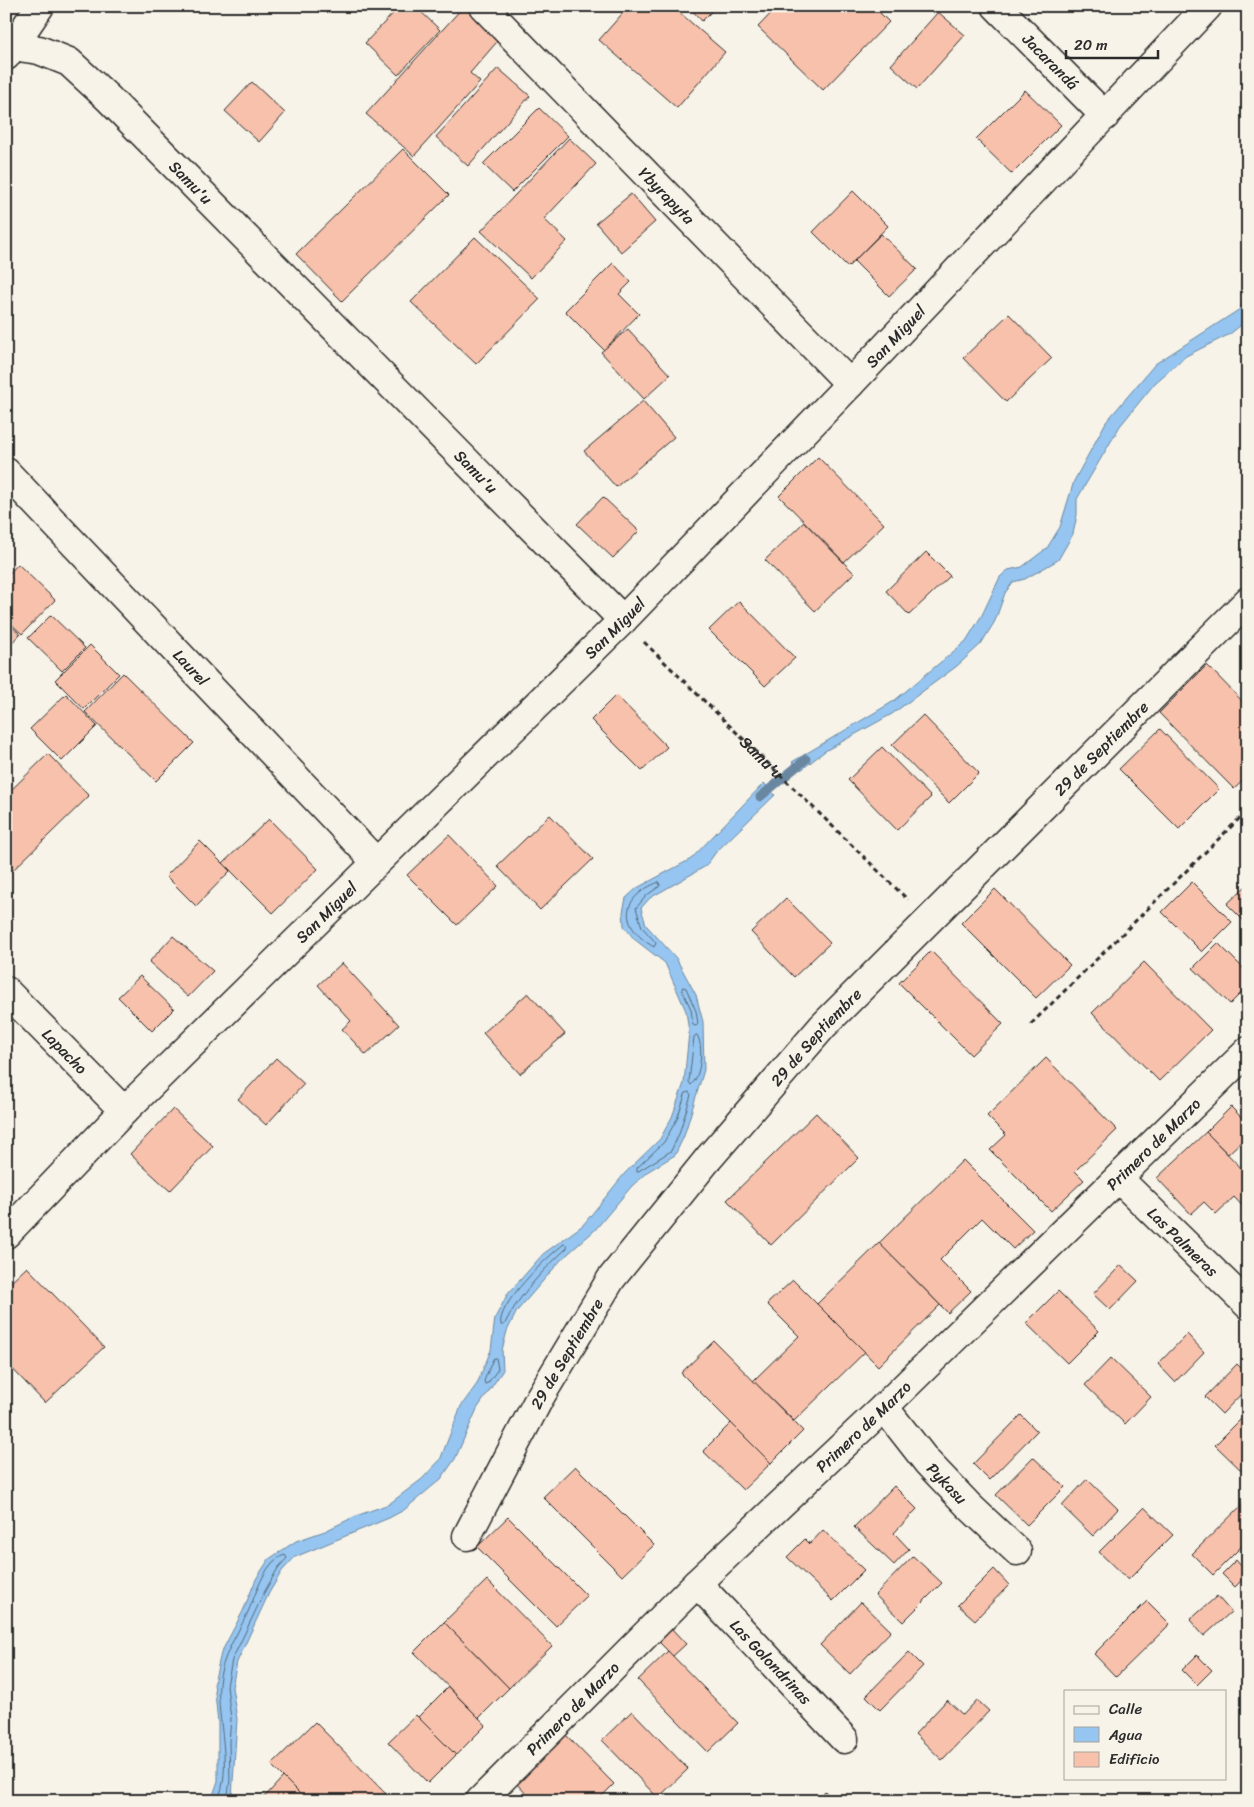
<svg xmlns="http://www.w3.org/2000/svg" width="1254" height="1807" font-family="Sriracha,sans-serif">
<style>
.water{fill:#95c5f0;stroke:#6b87a1}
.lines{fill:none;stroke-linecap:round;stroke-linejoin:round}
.shore{stroke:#55697a;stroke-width:1}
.stream{stroke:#6b87a1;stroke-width:9}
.building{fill:#f8c1ac;stroke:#2b2b2b}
.minor-casing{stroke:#2b2b2b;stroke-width:31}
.path{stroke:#2b2b2b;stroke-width:3;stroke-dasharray:5 4;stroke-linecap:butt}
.minor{stroke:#f7f3e8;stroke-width:28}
.labels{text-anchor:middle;stroke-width:5;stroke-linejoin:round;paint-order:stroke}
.street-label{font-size:16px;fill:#2b2b2b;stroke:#f7f3e8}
</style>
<rect width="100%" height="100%" fill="#f7f3e8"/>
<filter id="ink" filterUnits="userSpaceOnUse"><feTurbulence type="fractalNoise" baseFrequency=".02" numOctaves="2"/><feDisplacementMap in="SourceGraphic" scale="10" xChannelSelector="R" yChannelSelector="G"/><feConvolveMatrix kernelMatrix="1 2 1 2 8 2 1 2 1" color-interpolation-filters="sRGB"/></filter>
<g filter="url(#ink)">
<!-- water -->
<g class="water">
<polygon points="1248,288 1246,321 1230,334 1186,356 1155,383 1120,426 1077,499 1077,515 1073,534 1058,560 1025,579 1013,582 1005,593 995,621 981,644 957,666 892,714 825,751 801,770 792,762 894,701 966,641 982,615 1000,577 1008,570 1022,567 1047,548 1060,527 1074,481 1106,422 1155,364 1240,309"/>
<polygon points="764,783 775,795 716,852 706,866 650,898 641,908 646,925 676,958 696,995 703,1022 704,1070 684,1136 675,1155 647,1172 631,1187 595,1230 561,1260 517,1311 507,1331 502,1350 503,1370 477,1409 455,1459 441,1479 404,1510 389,1518 295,1557 282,1571 269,1593 237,1662 232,1687 237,1719 232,1798 231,1801 211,1801 218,1781 218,1723 214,1683 221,1653 243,1611 256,1579 269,1559 296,1541 325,1531 356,1516 389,1504 422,1479 440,1460 461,1406 477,1384 491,1350 495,1318 507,1295 543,1254 583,1225 625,1173 660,1139 672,1117 684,1083 689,1032 686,1011 665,963 634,939 624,926 623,912 626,898 637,888 691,859"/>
</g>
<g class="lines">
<!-- shore -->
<g class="shore">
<path d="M659,882L660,886L647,895L636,908L642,927L656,943L654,947C618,926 620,897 659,882Z"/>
<polygon points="683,987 686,988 696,1011 698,1024 696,1026 693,1025 691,1009 682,990"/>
<path d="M697,1035C704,1045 701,1077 691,1085L689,1082L694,1037Z"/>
<polygon points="686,1093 689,1092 691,1095 679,1134 671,1151 637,1172 637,1168 664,1142 677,1119"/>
<path d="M564,1244L567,1245V1248C543,1270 519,1295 504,1325H501C496,1305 548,1256 564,1244Z"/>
<polygon points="496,1358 498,1369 488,1383 485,1384 484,1381 493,1359"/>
<path d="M217,1801C234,1770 216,1717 219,1684C221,1658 236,1637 247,1614C255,1597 260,1577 272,1563C276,1559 281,1556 285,1555L287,1558L278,1568L265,1591L232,1660L227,1686L231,1719L229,1742L230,1780L227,1801"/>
</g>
<!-- stream -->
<polyline class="stream" points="760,797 806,759"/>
</g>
<!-- building -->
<g class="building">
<polygon points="400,6 415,6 440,30 398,75 365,43"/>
<polygon points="464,6 469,6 502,36 470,73 480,82 414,156 366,114"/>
<polygon points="629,6 672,6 725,52 677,108 599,40"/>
<polygon points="688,6 717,6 702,21"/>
<polygon points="778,6 887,6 880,13 889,22 823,90 758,27"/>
<polygon points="938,12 965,35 917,89 891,65"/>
<polygon points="498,68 530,96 468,166 436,137"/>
<polygon points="252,82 285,113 259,142 225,111"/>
<polygon points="1025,90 1061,125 1012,174 976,139"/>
<polygon points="539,108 568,136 512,192 483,164"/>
<polygon points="569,138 596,164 544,219 567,241 531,278 481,231"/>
<polygon points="403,149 449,195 342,301 296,254"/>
<polygon points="853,191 888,226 848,267 813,232"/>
<polygon points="631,194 655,222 621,252 596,223"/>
<polygon points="881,234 917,269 889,296 854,261"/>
<polygon points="475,237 540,299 476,364 411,302"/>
<polygon points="613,263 631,282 619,294 639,314 604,350 565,311"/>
<polygon points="1009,314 1052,358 1006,402 963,358"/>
<polygon points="628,329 670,375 644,399 601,352"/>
<polygon points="643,401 674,437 616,487 584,451"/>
<polygon points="818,457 884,524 844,562 779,496"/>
<polygon points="603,497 639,531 613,558 577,524"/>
<polygon points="804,522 854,573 815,611 765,560"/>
<polygon points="926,552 950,576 909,615 886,591"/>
<polygon points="18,564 55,600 22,634 6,619 6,577"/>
<polygon points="739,601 795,658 765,686 709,630"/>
<polygon points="51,615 85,648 62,671 28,638"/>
<polygon points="6,621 20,634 6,649"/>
<polygon points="90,645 119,674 84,709 55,680"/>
<polygon points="1207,665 1248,707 1248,776 1234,789 1159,713"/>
<polygon points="123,673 194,743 156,781 85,712"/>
<polygon points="66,694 97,726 62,761 30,729"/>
<polygon points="616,695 667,747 642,771 591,720"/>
<polygon points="923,715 979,773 949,803 892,745"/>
<polygon points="1160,729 1219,789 1179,829 1119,769"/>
<polygon points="882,747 931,797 897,830 848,780"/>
<polygon points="48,754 89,796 6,877 6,795"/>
<polygon points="550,815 593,859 540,910 497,866"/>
<polygon points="269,819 318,869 273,913 223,863"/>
<polygon points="449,835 498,886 457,925 407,875"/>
<polygon points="200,841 230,871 196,906 166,876"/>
<polygon points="1192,882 1232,922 1202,952 1162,912"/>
<polygon points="1248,884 1248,925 1227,904"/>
<polygon points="995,889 1070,965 1036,998 961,923"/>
<polygon points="786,898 830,943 794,977 751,932"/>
<polygon points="173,936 213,971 188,997 149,962"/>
<polygon points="1218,943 1248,973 1248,986 1230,1004 1193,968"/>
<polygon points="931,951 1003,1024 971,1055 899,983"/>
<polygon points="1144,962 1211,1030 1159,1081 1092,1013"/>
<polygon points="342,963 399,1025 366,1055 342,1029 351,1021 318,985"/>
<polygon points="140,976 174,1009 152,1031 118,997"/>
<polygon points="528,993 565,1034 520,1074 483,1033"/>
<polygon points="276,1058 304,1084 266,1125 238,1099"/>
<polygon points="1046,1058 1117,1130 1075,1171 1084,1180 1051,1211 990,1150 1006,1135 987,1116"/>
<polygon points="1231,1107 1248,1124 1248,1135 1228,1154 1206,1132"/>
<polygon points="173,1109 213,1146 170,1191 130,1154"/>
<polygon points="816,1113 859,1158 771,1245 727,1200"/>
<polygon points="1206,1132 1248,1175 1248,1212 1234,1197 1216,1214 1204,1202 1191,1214 1157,1178"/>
<polygon points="963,1160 1033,1230 1013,1249 982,1218 940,1260 971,1291 948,1313 879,1243"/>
<polygon points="879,1243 940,1305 878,1366 817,1304"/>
<polygon points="1121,1265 1138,1281 1110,1310 1093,1294"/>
<polygon points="27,1267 104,1347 45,1403 6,1362 6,1287"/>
<polygon points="793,1280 865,1352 794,1421 753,1381 799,1336 767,1304"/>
<polygon points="1058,1291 1099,1331 1067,1363 1026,1323"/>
<polygon points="1187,1334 1204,1352 1175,1382 1158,1364"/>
<polygon points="714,1341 803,1431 771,1463 681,1373"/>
<polygon points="1111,1358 1151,1397 1125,1424 1085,1385"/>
<polygon points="1237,1364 1248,1375 1248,1387 1222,1414 1205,1397"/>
<polygon points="1248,1412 1248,1466 1243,1472 1215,1445"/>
<polygon points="1021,1415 1037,1431 989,1480 973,1464"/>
<polygon points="731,1423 771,1463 743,1490 703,1451"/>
<polygon points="1033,1457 1065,1487 1027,1525 996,1495"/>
<polygon points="575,1466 654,1545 622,1576 543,1497"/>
<polygon points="1087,1479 1118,1509 1093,1536 1062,1506"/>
<polygon points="894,1486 917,1509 894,1533 909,1549 894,1565 854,1527"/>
<polygon points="1244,1503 1248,1507 1248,1540 1213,1575 1192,1554"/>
<polygon points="1144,1507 1173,1535 1128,1580 1099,1552"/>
<polygon points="508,1517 587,1596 556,1626 477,1547"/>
<polygon points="823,1530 864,1570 833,1601 787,1557 805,1539 810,1544"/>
<polygon points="913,1556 942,1583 903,1622 875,1595"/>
<polygon points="1236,1560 1248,1574 1235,1587 1222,1574"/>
<polygon points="994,1569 1009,1585 975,1620 958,1605"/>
<polygon points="487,1580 552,1646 509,1688 444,1622"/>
<polygon points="1217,1596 1231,1612 1204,1636 1190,1620"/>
<polygon points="1147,1601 1170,1624 1116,1677 1094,1654"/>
<polygon points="861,1602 891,1631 850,1674 820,1645"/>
<polygon points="444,1622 509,1688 479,1718 414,1652"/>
<polygon points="671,1628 686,1644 673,1656 658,1641"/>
<polygon points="668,1651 738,1723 708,1752 638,1680"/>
<polygon points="909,1652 923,1666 880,1710 866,1696"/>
<polygon points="1197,1655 1212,1670 1197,1685 1182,1670"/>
<polygon points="448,1687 486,1725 456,1755 418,1717"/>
<polygon points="947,1700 963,1715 977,1700 989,1711 942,1760 915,1734"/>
<polygon points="632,1711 688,1769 658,1798 602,1740"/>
<polygon points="416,1715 456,1755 428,1783 388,1742"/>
<polygon points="315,1722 393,1801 307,1801 271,1765"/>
<polygon points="563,1732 614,1784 597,1801 562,1801 559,1798 557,1801 533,1801 513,1780"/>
<polygon points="283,1777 307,1801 261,1801"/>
<polygon points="825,1791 834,1801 816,1801"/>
</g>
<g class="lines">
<defs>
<g id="minor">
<path id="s2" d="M483,6L850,384"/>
<path id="s3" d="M996,6L1105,116"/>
<path id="s4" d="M11,46L39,50L69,62L108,98L623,620"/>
<polyline points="6,56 40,6"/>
<path id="s5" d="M6,472L375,861"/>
<path id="s6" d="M6,991L124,1111"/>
<path id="s7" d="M1118,1178L1248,1305"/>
<path id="s8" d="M6,1234L124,1111L623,620L850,384L1208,6"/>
<path id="s9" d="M884,1407L927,1462L969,1506L1017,1551"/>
<path id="s10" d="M467,1536L540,1397L611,1279L708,1159L823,1026L1248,601"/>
<path id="s11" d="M697,1583L844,1739"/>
<path id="s12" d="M480,1801L697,1583L884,1407L1248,1051"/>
</g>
</defs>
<!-- minor casing -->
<use href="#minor" class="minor-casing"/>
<!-- path -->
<g class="path">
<path id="s1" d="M644,642L908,900"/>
<polyline points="1031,1024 1248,810"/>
</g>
<!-- minor -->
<use href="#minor" class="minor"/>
</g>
</g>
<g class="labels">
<!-- street labels -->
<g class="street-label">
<text dy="6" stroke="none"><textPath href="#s3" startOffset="78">Jacarandá</textPath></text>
<text dy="6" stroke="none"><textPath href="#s4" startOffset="232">Samu'u</textPath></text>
<text dy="6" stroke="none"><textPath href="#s2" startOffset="264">Ybyrapyta</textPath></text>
<text dy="6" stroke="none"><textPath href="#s8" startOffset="1264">San Miguel</textPath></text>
<text dy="6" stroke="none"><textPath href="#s4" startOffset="638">Samu'u</textPath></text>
<text dy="6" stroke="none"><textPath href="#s8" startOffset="859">San Miguel</textPath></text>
<text dy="6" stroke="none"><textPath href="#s5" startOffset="269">Laurel</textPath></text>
<text dy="6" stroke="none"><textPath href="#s10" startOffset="1018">29 de Septiembre</textPath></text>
<text dy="6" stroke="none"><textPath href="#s1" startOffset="165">Samu'u</textPath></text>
<text dy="6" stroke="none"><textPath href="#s8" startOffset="454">San Miguel</textPath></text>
<text dy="6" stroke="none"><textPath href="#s10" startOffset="612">29 de Septiembre</textPath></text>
<text dy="6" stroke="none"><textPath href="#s6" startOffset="84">Lapacho</textPath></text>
<text dy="6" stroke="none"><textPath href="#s12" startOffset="941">Primero de Marzo</textPath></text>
<text dy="6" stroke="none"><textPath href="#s7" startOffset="91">Las Palmeras</textPath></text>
<text dy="6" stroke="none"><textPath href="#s10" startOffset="208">29 de Septiembre</textPath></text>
<text dy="6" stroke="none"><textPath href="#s12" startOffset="536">Primero de Marzo</textPath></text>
<text dy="6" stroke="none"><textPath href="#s9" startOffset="99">Pykasu</textPath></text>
<text dy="6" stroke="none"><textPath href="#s11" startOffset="108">Las Golondrinas</textPath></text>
<text dy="6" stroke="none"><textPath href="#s12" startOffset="131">Primero de Marzo</textPath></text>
</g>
</g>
<!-- margin -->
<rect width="1254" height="1807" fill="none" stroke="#f7f3e8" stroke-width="25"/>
<rect x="12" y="12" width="1229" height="1782" fill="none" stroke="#2b2b2b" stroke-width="2" filter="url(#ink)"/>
<!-- legend -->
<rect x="1064" y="1690" width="162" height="90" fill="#f7f3e8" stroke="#a5a39c"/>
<rect x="1074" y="1706" width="25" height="8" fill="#f7f3e8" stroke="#a5a39c"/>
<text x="1109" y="1714" font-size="15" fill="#2b2b2b">Calle</text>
<rect x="1074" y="1727" width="25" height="15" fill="#95c5f0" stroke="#a5a39c"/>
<text x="1109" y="1740" font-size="15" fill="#2b2b2b">Agua</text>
<rect x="1074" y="1752" width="25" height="15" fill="#f8c1ac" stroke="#a5a39c"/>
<text x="1109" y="1764" font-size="15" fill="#2b2b2b">Edificio</text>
<!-- scale -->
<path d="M1066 50v8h92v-8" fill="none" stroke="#2b2b2b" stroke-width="2.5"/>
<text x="1074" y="50" font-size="15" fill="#2b2b2b" stroke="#f7f3e8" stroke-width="4" paint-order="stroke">20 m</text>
</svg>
